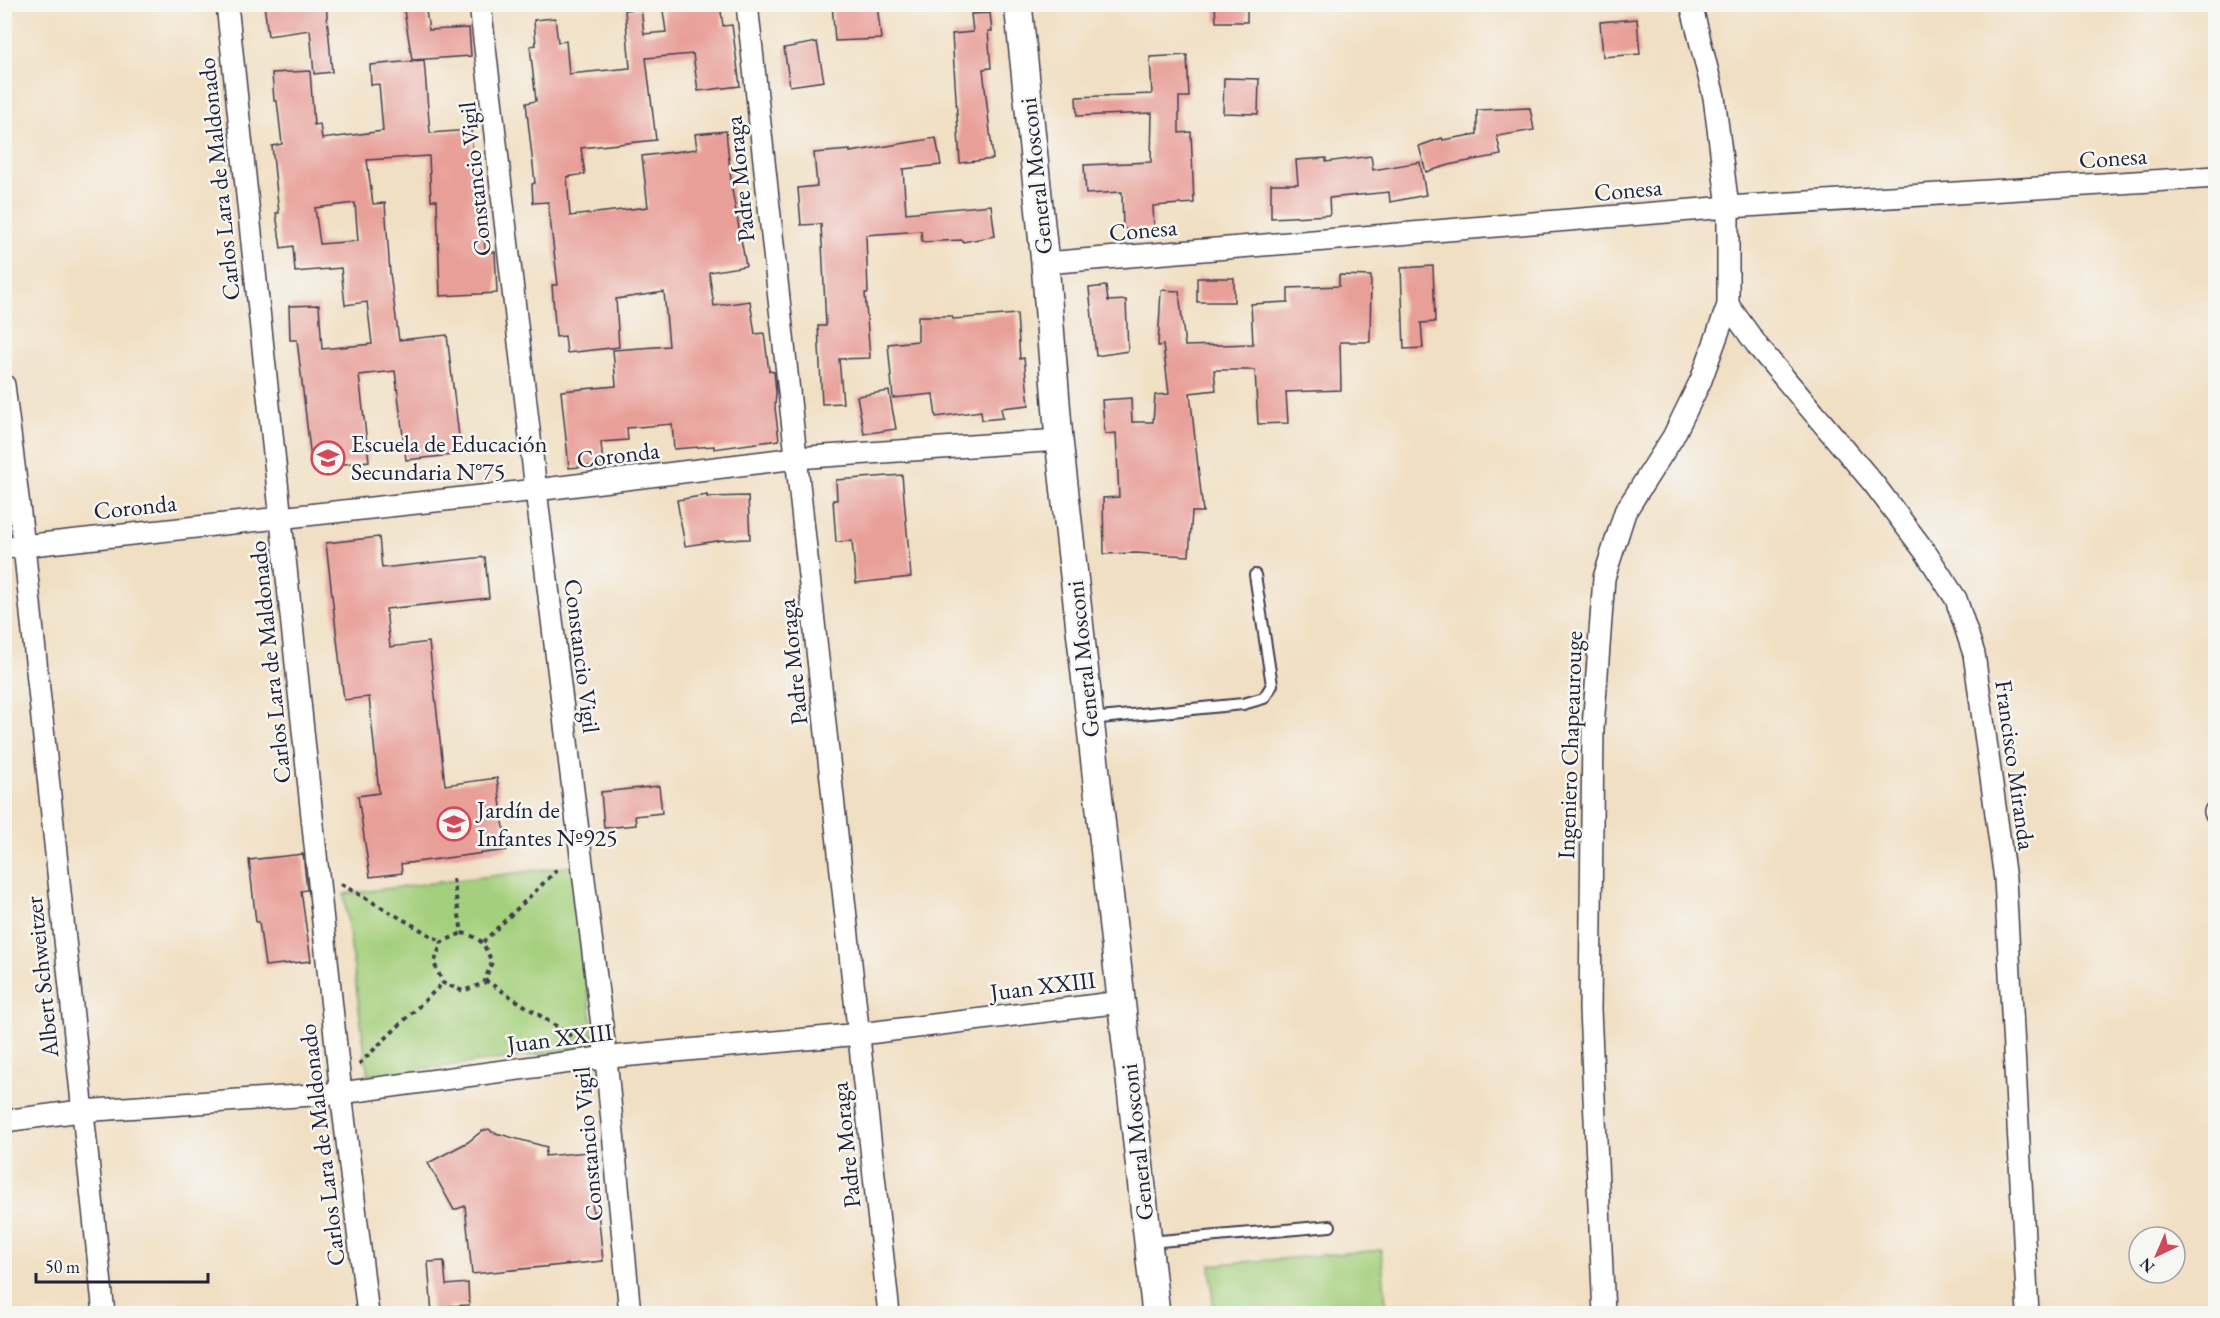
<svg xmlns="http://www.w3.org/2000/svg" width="2220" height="1318" font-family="'EB Garamond',serif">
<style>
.green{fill:#a4cf7b;stroke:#63785b;stroke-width:1.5}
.building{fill:#e89f98;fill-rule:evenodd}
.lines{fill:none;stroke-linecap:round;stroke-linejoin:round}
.service-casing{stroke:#413e4f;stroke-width:14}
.minor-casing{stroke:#413e4f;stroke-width:24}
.tertiary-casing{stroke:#413e4f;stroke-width:30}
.path{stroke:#413e4f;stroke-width:4;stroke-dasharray:4.5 4.5;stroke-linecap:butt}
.service{stroke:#fff;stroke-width:10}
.minor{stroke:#fff;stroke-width:21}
.tertiary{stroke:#fff;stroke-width:27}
.labels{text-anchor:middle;stroke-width:5;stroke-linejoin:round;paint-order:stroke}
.street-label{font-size:24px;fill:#22223b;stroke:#f6f6f2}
.poi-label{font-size:24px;fill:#22223b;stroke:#f6f6f2;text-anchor:start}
</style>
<rect width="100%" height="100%" fill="#f6f6f2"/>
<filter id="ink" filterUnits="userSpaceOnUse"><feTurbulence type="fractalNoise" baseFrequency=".0167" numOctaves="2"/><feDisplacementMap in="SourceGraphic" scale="12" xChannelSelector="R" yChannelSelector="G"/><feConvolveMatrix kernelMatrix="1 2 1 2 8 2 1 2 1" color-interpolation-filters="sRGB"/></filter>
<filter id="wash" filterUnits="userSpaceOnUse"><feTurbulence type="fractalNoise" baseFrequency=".008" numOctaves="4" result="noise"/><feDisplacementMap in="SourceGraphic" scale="24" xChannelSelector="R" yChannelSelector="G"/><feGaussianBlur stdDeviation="1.35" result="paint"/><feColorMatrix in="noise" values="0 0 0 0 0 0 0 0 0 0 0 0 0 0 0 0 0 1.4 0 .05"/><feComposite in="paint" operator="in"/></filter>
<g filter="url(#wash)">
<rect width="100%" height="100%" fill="#f1dfc3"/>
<!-- green -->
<g class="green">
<polygon points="572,866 595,1047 368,1076 344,894"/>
<polygon points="1381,1250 1387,1313 1214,1313 1210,1265"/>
</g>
<g id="blocks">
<!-- building -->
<g class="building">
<polygon points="264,4 326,4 332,72 314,74 310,30 268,36"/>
<polygon points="403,4 425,4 429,30 469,28 471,56 412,60"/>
<polygon points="662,4 720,4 723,26 732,25 740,86 698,91 693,54 646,58 656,140 581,148 585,174 567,177 570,216 648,207 642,156 697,149 695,134 726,131 732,190 746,266 709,272 714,306 750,301 755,334 764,333 769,371 774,372 776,392 775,408 779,440 714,449 714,446 674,449 672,424 627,428 628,440 601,442 603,465 569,468 561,391 616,386 613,350 669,346 664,292 616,299 619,347 567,353 565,336 556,337 552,285 558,285 548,202 533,203 532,184 535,183 526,103 536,101 530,46 536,45 534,20 555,18 558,42 566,41 569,74 630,68 625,10 641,8 644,34 666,32"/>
<polygon points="832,4 877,4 881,39 835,41"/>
<polygon points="1215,4 1247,4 1247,22 1216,22"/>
<polygon points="990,13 992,31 988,31 991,68 983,69 993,159 960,163 952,34 973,32 971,14"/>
<polygon points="1637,19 1640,54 1603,57 1600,22"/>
<polygon points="817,42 824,81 790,86 784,48"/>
<polygon points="1187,55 1189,97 1179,97 1179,133 1191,132 1194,203 1153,206 1154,229 1123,229 1122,192 1086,194 1084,165 1151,162 1152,113 1077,116 1076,97 1152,94 1150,57"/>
<path d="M424,60L430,133L471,130L475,196H482L485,252H495L497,293L440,296L437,200H431L429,156L367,160L373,204L385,203L390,273L399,340L447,335L461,454L406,460L395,371L359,375L369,461L312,468L297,340H290L289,306L319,305L322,349L372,344L367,302L345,305L341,268L295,272L293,246L281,248L276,213H279L272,146L282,144L277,101H274L272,73L310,71L314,125L320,124L322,139L383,131L379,84L371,85L370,65ZM355,203L358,241L320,244L315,208Z"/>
<polygon points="1224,78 1259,79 1258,114 1223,113"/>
<polygon points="1530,108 1534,130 1497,136 1501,155 1453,164 1426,172 1419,146 1442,138 1443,140 1477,134 1477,110"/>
<polygon points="936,138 941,165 903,169 906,213 991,205 995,236 963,242 962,240 922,242 921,231 866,235 868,293 865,293 870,358 839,359 843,403 822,404 818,326 826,326 821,224 801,225 798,188 817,186 814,153 850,150 850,152"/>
<polygon points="1371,156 1373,170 1420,162 1426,195 1390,202 1389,192 1329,198 1330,215 1271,218 1271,184 1298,184 1296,160 1326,158 1326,162"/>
<polygon points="1433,266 1435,322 1421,323 1423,348 1404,349 1401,268"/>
<polygon points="1339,275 1371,276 1370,342 1340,342 1341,390 1286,392 1288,423 1258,424 1255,370 1214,370 1216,390 1190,393 1203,512 1192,512 1189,556 1135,553 1104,554 1103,498 1119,497 1116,433 1105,434 1102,400 1131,398 1132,422 1153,422 1155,395 1169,394 1163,345 1158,346 1161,290 1179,291 1185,346 1253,344 1251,304 1288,302 1288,288 1339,286"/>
<rect x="1197" y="278" width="37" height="24"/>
<polygon points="1106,286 1108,301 1126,300 1128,351 1096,356 1089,288"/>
<polygon points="1017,314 1020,359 1024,358 1029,405 1001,408 1003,418 982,420 981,411 936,417 933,394 893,398 888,344 918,341 918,316 952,316 953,319"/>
<polygon points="889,391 896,429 864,434 857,396"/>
<polygon points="902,475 911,577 856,583 852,541 836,542 833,500 837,500 836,480"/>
<polygon points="707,495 707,497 748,496 750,539 723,540 685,546 677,500"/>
<polygon points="379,537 382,568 485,557 489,598 386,609 390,647 429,642 445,785 497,778 507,850 401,864 402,873 370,877 358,796 379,793 369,697 344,700 326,543"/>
<polygon points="659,786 662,813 635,816 636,825 604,828 601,792"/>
<polygon points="303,854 307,890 301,891 311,961 265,966 259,922 256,922 249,860"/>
<polygon points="489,1129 492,1132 547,1147 545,1156 588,1152 593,1212 598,1211 603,1261 472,1274 465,1206 454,1210 428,1163 468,1142 482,1131"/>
<polygon points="444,1261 446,1285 468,1283 469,1305 449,1306 449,1314 432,1314 428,1262"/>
</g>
</g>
</g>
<g filter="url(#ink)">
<use href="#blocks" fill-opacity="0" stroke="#413e4f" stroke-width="1.5"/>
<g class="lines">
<defs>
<g id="service">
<polyline points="1090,719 1243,704 1264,698 1272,685 1255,575"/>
<polyline points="1149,1242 1330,1226"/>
</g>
<g id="minor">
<polyline points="227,4 340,1084 368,1314"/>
<polyline points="480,4 536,490 606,1058 630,1314"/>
<polyline points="747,4 889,1314"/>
<polyline points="1045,263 1728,207 2216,177"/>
<polyline points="1728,305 1759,348 1874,484 1926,553 1956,599 1974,654 2005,879 2028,1314"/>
<polyline points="4,385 24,546 104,1314"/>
<polyline points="4,548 536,490 796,458 1059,440"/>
<polyline points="2215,812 2216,812"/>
<polyline points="4,1121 81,1111 341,1093 600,1058 860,1034 1121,1002"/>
<polyline points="1604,1314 1590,1010 1593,728 1604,578 1625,512 1673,437 1701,380 1728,305 1728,207 1714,97 1691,4"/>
</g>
<polyline id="tertiary" points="1018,4 1045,263 1059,440 1156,1314"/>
</defs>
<!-- service casing -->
<use href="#service" class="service-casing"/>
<!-- minor casing -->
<use href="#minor" class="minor-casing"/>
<!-- tertiary casing -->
<use href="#tertiary" class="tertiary-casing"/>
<!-- path -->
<g class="path">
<polyline points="453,879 462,933"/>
<polyline points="341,884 442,942"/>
<path d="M462,933C483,938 483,943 492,962L484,983L463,991L443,983L434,963L442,942Z"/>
<polyline points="483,942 557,870"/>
<polyline points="485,980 576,1039"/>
<polyline points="359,1064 443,983"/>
</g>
<!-- service -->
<use href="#service" class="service"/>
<!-- minor -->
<use href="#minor" class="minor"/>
<!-- tertiary -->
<use href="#tertiary" class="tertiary"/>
</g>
</g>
<!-- icons -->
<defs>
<symbol id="school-ring" viewBox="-11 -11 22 22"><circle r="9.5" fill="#f6f6f2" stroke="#d1495b" stroke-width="1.5"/><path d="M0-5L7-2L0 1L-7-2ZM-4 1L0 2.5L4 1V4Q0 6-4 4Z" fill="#d1495b"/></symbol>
</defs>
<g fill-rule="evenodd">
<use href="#school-ring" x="309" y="439" width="38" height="38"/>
<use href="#school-ring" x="435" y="805" width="38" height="38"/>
</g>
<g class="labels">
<!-- street labels -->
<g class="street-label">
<text transform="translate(2113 158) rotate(-4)" y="8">Conesa</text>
<text transform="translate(1036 176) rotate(-96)" y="8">General Mosconi</text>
<text transform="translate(219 179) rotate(-96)" y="8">Carlos Lara de Maldonado</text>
<text transform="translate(475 179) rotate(-96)" y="8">Constancio Vigil</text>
<text transform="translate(740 179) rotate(-96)" y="8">Padre Moraga</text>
<text transform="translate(1628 190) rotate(-5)" y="8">Conesa</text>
<text transform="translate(1143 230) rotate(-5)" y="8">Conesa</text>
<text transform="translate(618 455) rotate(-7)" y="8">Coronda</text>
<text transform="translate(135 507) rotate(-6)" y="8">Coronda</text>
<text transform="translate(582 656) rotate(83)" y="8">Constancio Vigil</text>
<text transform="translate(1083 659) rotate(-96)" y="8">General Mosconi</text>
<text transform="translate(270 662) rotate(-96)" y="8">Carlos Lara de Maldonado</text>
<text transform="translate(793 662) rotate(-96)" y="8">Padre Moraga</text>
<text transform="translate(1570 745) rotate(-88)" y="8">Ingeniero Chapeaurouge</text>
<text transform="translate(2015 765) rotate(82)" y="8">Francisco Miranda</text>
<text transform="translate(42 977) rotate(-96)" y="8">Albert Schweitzer</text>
<text transform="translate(1043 986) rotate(-7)" y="8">Juan XXIII</text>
<text transform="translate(560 1038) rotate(-7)" y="8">Juan XXIII</text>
<text transform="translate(1137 1142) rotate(-96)" y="8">General Mosconi</text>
<text transform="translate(588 1144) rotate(-95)" y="8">Constancio Vigil</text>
<text transform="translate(322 1145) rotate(-97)" y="8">Carlos Lara de Maldonado</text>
<text transform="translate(846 1145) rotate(-96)" y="8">Padre Moraga</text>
</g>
<!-- poi labels -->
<g class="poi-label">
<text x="351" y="452">Escuela de Educación<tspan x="351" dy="28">Secundaria N°75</tspan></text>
<text x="477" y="818">Jardín de<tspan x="477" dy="28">Infantes Nº925</tspan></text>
</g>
</g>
<!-- margin -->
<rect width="2220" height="1318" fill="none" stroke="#f6f6f2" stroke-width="24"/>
<!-- north arrow -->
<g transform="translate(2157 1255) rotate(224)"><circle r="28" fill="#f6f6f2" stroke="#a1a1a9" stroke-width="1.5"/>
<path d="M0-4.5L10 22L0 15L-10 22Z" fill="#d1495b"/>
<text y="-9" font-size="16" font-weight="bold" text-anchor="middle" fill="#22223b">N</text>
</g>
<!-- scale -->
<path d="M36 1273v9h172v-9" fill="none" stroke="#22223b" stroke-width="3"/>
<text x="45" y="1273" font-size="18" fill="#22223b" stroke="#f6f6f2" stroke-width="4.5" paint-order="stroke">50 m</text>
</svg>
